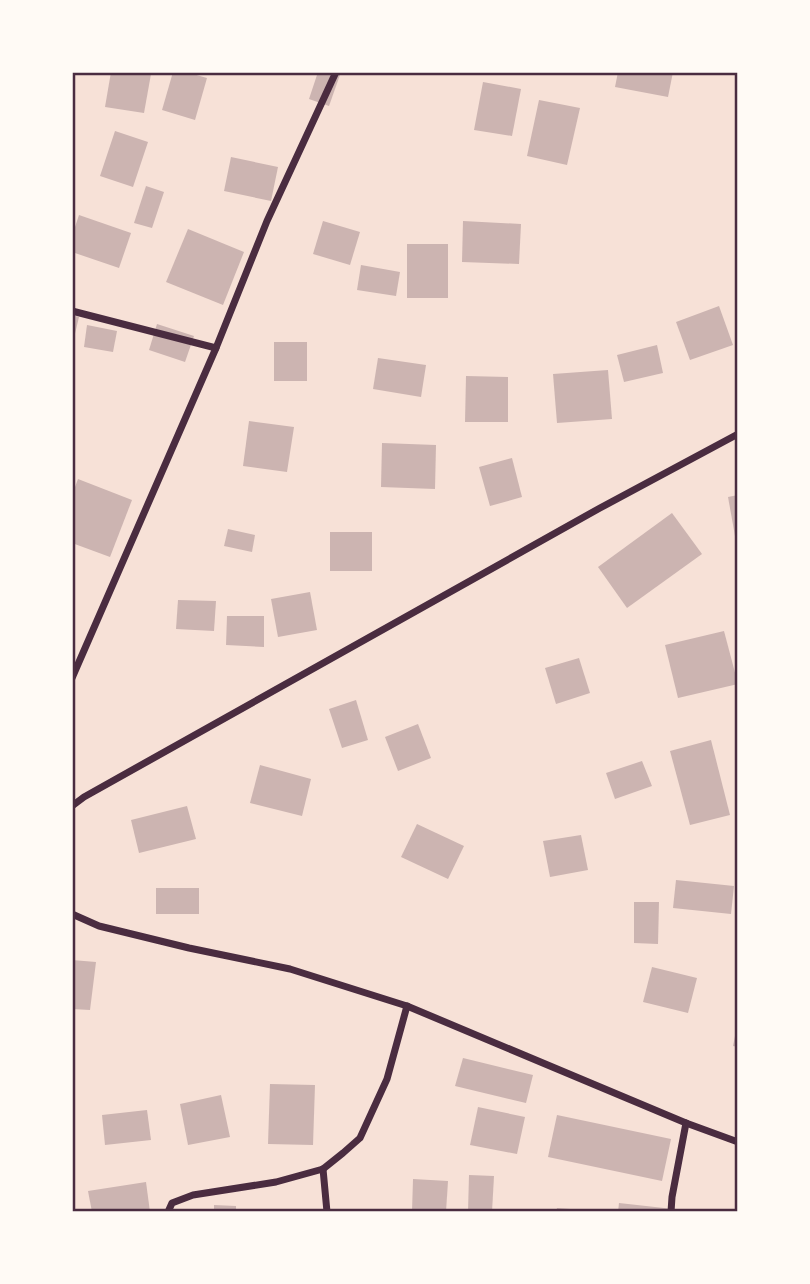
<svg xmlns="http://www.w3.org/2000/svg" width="810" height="1284" font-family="Literata,serif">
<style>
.building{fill:#ccb4b1}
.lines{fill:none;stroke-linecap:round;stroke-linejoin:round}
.minor{stroke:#4a2c40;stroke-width:7}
.neatline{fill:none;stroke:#4a2c40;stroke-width:2.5}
</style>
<rect width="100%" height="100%" fill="#f7e1d7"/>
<!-- building -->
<g class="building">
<polygon points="111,72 138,72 151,74 144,113 105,107"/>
<polygon points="173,72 186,72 207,78 195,120 162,110"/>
<polygon points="318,72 341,72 329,106 309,99"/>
<polygon points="618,72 673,72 668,97 615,87"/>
<polygon points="483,82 521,89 512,136 474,130"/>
<polygon points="539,100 580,108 567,165 527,156"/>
<polygon points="115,131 148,142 133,187 100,176"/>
<polygon points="231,157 278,167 271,201 224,191"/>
<polygon points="146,186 164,192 152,228 134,223"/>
<polygon points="79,215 131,233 119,268 72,252 72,236"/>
<polygon points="323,221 360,232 350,265 313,254"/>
<polygon points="463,221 521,224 519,264 462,262"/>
<polygon points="188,229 244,252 223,305 166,282"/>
<rect x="407" y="244" width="41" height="54"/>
<polygon points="361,265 400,272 396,296 357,290"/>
<polygon points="719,306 733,345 690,360 676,322"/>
<polygon points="72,315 79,317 73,342 72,342"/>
<polygon points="157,324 194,336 185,362 149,350"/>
<polygon points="87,325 117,331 113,352 84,347"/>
<rect x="274" y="342" width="33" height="39"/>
<polygon points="657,345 663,373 624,382 617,355"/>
<polygon points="378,358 426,365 421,397 373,389"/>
<polygon points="608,370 612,419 557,423 553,374"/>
<polygon points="466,376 508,377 508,422 465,422"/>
<polygon points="249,421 294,427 287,472 243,466"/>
<polygon points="382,443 436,445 435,489 381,487"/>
<polygon points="512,458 522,497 490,506 479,467"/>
<polygon points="78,479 132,500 110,557 72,543 72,495"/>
<polygon points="738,495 738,547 737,547 728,497"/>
<polygon points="672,513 702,554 627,608 598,567"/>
<polygon points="228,529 255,535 252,552 224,546"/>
<rect x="330" y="532" width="42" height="39"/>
<polygon points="310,592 317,630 278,637 271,599"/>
<polygon points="178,600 216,601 214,631 176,629"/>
<polygon points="227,616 264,616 264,647 226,645"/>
<polygon points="724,631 738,684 678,698 665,645"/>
<polygon points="579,658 590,693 556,704 545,668"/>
<polygon points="356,700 368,740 342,748 329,709"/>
<polygon points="418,724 431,758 398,771 385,737"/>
<polygon points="711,740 730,815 690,825 670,751"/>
<polygon points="642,761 652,786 615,799 606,773"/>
<polygon points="260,765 311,779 302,816 250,803"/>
<polygon points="187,806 196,839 139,853 131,820"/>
<polygon points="417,824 464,846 448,879 401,857"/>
<polygon points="581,835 588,870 550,877 543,841"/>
<polygon points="676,880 734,886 731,914 673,908"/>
<rect x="156" y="888" width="43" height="26"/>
<polygon points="634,902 659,902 658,944 634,943"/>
<polygon points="72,960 96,962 90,1010 72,1009"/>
<polygon points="652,967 697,978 688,1013 643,1002"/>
<polygon points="737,1026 738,1026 738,1047 733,1046"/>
<polygon points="463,1058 533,1075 526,1103 455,1086"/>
<polygon points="270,1084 315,1085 313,1145 268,1144"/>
<polygon points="221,1095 230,1137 188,1145 180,1104"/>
<polygon points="478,1107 525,1117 517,1154 470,1145"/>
<polygon points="147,1110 151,1140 105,1145 102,1115"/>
<polygon points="557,1115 671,1139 662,1181 548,1157"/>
<polygon points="469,1175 494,1176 492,1212 468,1212"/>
<polygon points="413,1179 448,1181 446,1212 412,1212"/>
<polygon points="146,1182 150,1212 92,1212 88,1191"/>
<polygon points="619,1203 673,1209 672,1212 618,1212"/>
<polygon points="214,1205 236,1206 236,1212 214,1212"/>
<polygon points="557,1208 584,1210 584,1212 556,1212"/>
</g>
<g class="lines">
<!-- minor -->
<g class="minor">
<polyline points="72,311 216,348"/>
<polyline points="72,678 216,348 267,221 336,72"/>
<polyline points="72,806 84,797 600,508 738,434"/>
<polyline points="72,914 99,926 189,948 290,969 407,1006 686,1123 738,1142"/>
<polyline points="323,1169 327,1212"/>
<polyline points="168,1212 172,1203 193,1195 276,1182 323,1169 343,1153 360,1138 387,1079 407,1006"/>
<polyline points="671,1212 672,1197 686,1123"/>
</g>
</g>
<!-- border -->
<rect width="810" height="1284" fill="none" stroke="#fffaf5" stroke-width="147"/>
<rect x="74" y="74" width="662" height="1136" class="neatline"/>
</svg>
